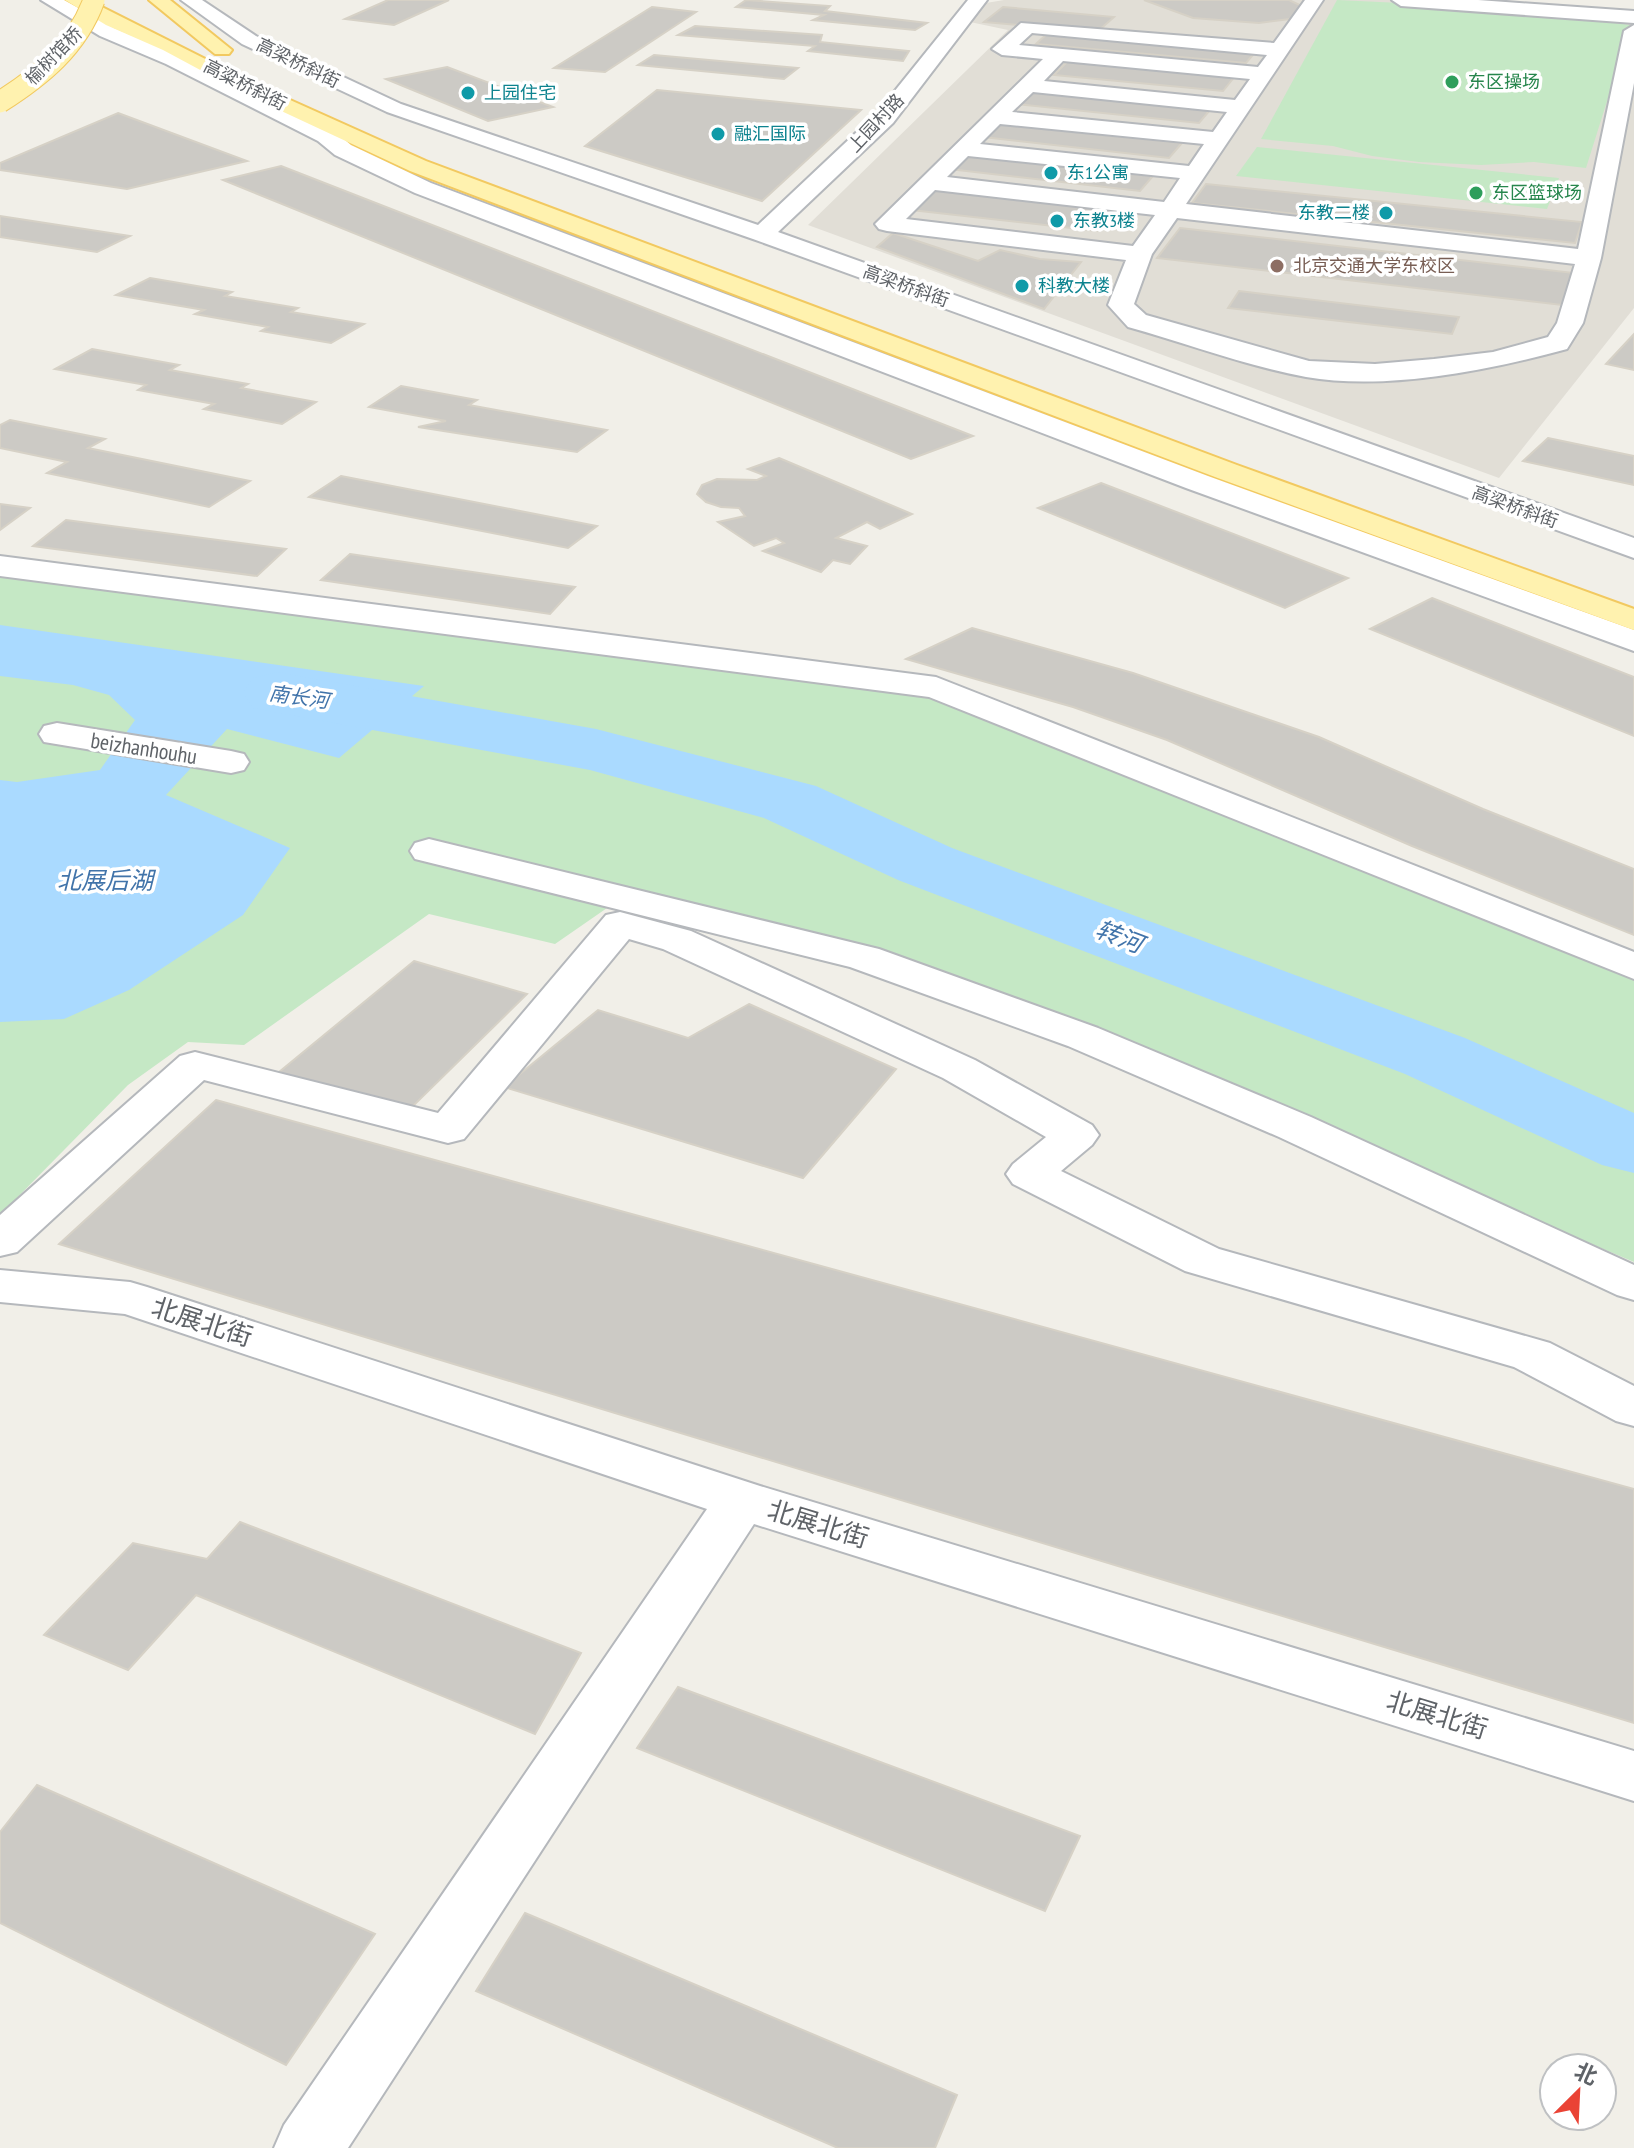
<svg xmlns="http://www.w3.org/2000/svg" width="1634" height="2148" font-family="'PT Sans Narrow','Noto Sans SC',sans-serif">
<style>
.education{fill:#e1ded6}
.green{fill:#c5e8c5}
.water{fill:#aadaff}
.lines{fill:none;stroke-linecap:round;stroke-linejoin:round}
.river{fill:#aadaff;fill-rule:evenodd}
.building{fill:#cccac5;stroke:#d6d1c6;stroke-width:2}
.minor-casing{stroke:#b5b8bc;stroke-width:4}
.major-casing{stroke:#f2c960;stroke-width:4}
.minor{fill:#fff;fill-rule:evenodd}
.major{fill:#fff2af;fill-rule:evenodd}
.major-bridge-casing{stroke:#f2c960;stroke-width:23;stroke-linecap:butt}
.major-bridge{stroke:#fff2af;stroke-width:21}
.leisure-dot{fill:#2e9e5b;stroke:#fff;stroke-width:3}
.culture-dot{fill:#0f9aa8;stroke:#fff;stroke-width:3}
.education-dot{fill:#8d6e63;stroke:#fff;stroke-width:3}
.labels{text-anchor:middle;stroke-width:7;stroke-linejoin:round;paint-order:stroke}
.far-street-label{font-size:18px;fill:#5f6368;stroke:#fff}
.far-leisure-label{font-size:18px;fill:#27864d;stroke:#fff;text-anchor:start}
.far-culture-label{font-size:18px;fill:#0d838f;stroke:#fff;text-anchor:start}
.far-education-label{font-size:18px;fill:#785e54;stroke:#fff;text-anchor:start}
.far-water-label{font-size:20px;font-style:italic;fill:#4174aa;stroke:#fff}
.street-label{font-size:22px;fill:#5f6368;stroke:#fff}
.water-label{font-size:24px;font-style:italic;fill:#4174aa;stroke:#fff}
.near-street-label{font-size:26px;fill:#5f6368;stroke:#fff}
</style>
<rect width="100%" height="100%" fill="#f1efe8"/>
<!-- education -->
<polygon class="education" points="1004,0 1439,0 1634,15 1634,308 1499,478 808,225 1008,30 970,22 986,3"/>
<!-- green -->
<g class="green">
<polygon points="1337,0 1486,7 1631,25 1586,168 1534,162 1481,165 1419,162 1372,156 1333,146 1261,139"/>
<polygon points="1257,147 1559,178 1547,209 1236,176"/>
<polygon points="0,573 933,689 1634,978 1634,1262 1072,1024 607,908 555,944 429,914 244,1045 188,1042 128,1085 0,1215"/>
</g>
<!-- water -->
<polygon class="water" points="0,625 424,686 339,758 227,729 166,795 290,848 243,915 129,990 64,1019 0,1022 0,780 17,782 100,770 135,720 109,695 73,685 0,676"/>
<g class="lines">
<!-- river -->
<polygon class="river" points="277,672 596,729 816,786 952,848 1465,1038 1634,1113 1634,1173 1602,1165 1405,1074 898,880 764,818 590,770 253,708 243,693 253,678"/>
</g>
<!-- building -->
<g class="building">
<polygon points="388,0 449,0 394,25 345,19"/>
<polygon points="746,0 830,6 825,11 927,23 915,30 813,20 824,15 736,7"/>
<polygon points="1144,0 1289,0 1302,6 1290,19 1259,23 1193,18"/>
<polygon points="652,7 696,12 605,72 554,68"/>
<polygon points="1003,7 1114,17 1097,32 984,22"/>
<polygon points="695,26 822,35 820,42 909,51 903,61 808,51 815,46 678,35"/>
<polygon points="1050,31 1257,50 1246,63 1036,44"/>
<polygon points="654,55 798,68 784,79 638,65"/>
<polygon points="1068,61 1235,76 1223,91 1054,75"/>
<polygon points="447,67 553,107 488,121 386,79"/>
<polygon points="657,90 861,110 762,201 585,146"/>
<polygon points="1029,92 1210,110 1199,123 1016,104"/>
<polygon points="118,113 247,161 127,189 0,170 0,163"/>
<polygon points="999,124 1182,143 1169,158 983,137"/>
<polygon points="964,156 1153,176 1140,191 949,169"/>
<polygon points="281,166 973,436 911,459 223,180"/>
<polygon points="1206,184 1582,222 1575,243 1192,203"/>
<polygon points="933,190 1117,210 1098,231 911,210"/>
<polygon points="0,216 130,236 97,252 0,237"/>
<polygon points="1180,228 1574,273 1562,305 1157,258"/>
<polygon points="893,233 978,261 1000,250 1040,259 1081,262 1044,309 877,247"/>
<polygon points="150,278 232,292 225,296 298,308 291,312 364,324 331,343 261,331 268,327 195,314 204,310 116,295"/>
<polygon points="1239,291 1459,317 1452,334 1228,308"/>
<polygon points="1634,334 1634,370 1606,364"/>
<polygon points="92,349 179,365 170,370 248,384 241,388 316,402 282,424 204,409 214,404 138,390 146,385 55,369"/>
<polygon points="401,386 477,400 469,405 607,430 577,452 418,427 446,421 369,407"/>
<polygon points="10,420 105,439 88,448 250,481 209,507 47,473 67,462 0,448 0,425"/>
<polygon points="1548,438 1634,456 1634,485 1523,461"/>
<polygon points="779,458 912,514 880,529 867,522 836,538 867,546 850,564 833,560 821,572 763,551 784,543 776,538 754,546 718,522 745,516 739,508 721,507 706,502 697,494 702,485 717,479 757,480 766,476 748,469"/>
<polygon points="341,476 597,526 568,548 309,497"/>
<polygon points="1101,483 1348,578 1285,608 1038,508"/>
<polygon points="0,504 30,508 0,530"/>
<polygon points="66,520 286,549 257,576 33,546"/>
<polygon points="350,554 575,587 550,614 321,580"/>
<polygon points="1432,598 1634,677 1634,736 1370,629"/>
<polygon points="972,628 1133,673 1319,737 1483,809 1634,869 1634,935 1412,846 1167,740 1073,707 906,659"/>
<polygon points="414,961 527,994 410,1109 273,1077"/>
<polygon points="749,1004 896,1069 803,1178 504,1087 598,1010 688,1038"/>
<polygon points="216,1100 1634,1489 1634,1723 59,1244"/>
<polygon points="240,1522 581,1653 535,1734 196,1595 128,1670 44,1635 133,1543 207,1559"/>
<polygon points="678,1687 1080,1836 1045,1911 637,1748"/>
<polygon points="37,1785 375,1934 286,2065 0,1923 0,1832"/>
<polygon points="525,1913 957,2095 935,2148 838,2148 476,1991"/>
</g>
<g class="lines">
<defs>
<g id="minor">
<polygon points="41,0 64,0 114,28 180,56 334,131 351,145 431,183 1208,476 1634,630 1634,651 1186,488 415,193 335,155 318,141 166,64 100,36"/>
<polygon points="181,0 202,0 256,36 401,104 758,225 877,113 968,0 987,0 893,123 778,232 1634,538 1634,558 753,239 387,112 242,44"/>
<path d="M1305,0H1323L1186,204L1578,249L1624,31L1634,25V83L1601,258L1583,323L1567,349C1490,370 1386,391 1306,377C1246,366 1186,343 1128,327L1108,305L1126,260L887,231L879,229L875,224L1043,59L1002,55L992,49L1021,23L1274,43ZM1032,33L1267,55L1258,67L1019,45ZM1063,61L1250,79L1235,100L1044,81ZM1033,92L1227,112L1213,132L1012,112ZM1000,124L1204,144L1189,166L980,144ZM968,156L1180,178L1164,202L947,177ZM935,190L1155,215L1133,246L906,219ZM1177,218L1575,264L1557,323L1548,337L1493,352L1434,359L1375,364L1309,361L1146,315L1134,304L1152,254Z"/>
<polygon points="1392,0 1478,0 1634,11 1634,23 1401,6"/>
<polygon points="0,556 936,677 1634,952 1634,979 929,697 0,576"/>
<polygon points="57,723 231,751 244,754 249,762 244,770 231,773 44,742 39,734 44,726"/>
<polygon points="429,839 879,949 1098,1028 1311,1117 1634,1265 1634,1300 1617,1295 1279,1137 1068,1046 850,967 415,859 410,851 415,843"/>
<polygon points="620,912 691,931 975,1060 1092,1125 1099,1135 1092,1145 1061,1171 1219,1249 1550,1343 1634,1386 1634,1426 1616,1421 1514,1367 1185,1271 1013,1184 1006,1174 1013,1164 1046,1137 943,1078 663,949 629,939 464,1139 448,1143 204,1080 17,1252 0,1256 0,1215 180,1056 195,1052 438,1113 606,915"/>
<polygon points="0,1270 130,1282 147,1287 760,1486 1634,1751 1634,1801 754,1524 348,2148 274,2148 284,2125 707,1509 125,1314 0,1302"/>
</g>
<g id="major">
<polygon points="65,0 88,0 259,86 426,161 1237,465 1634,609 1634,630 1215,477 410,171 245,94 163,50 106,25"/>
<polygon points="149,0 170,0 232,50 229,54 215,54"/>
</g>
</defs>
<!-- minor casing -->
<use href="#minor" class="minor-casing"/>
<!-- major casing -->
<use href="#major" class="major-casing"/>
<!-- minor -->
<use href="#minor" class="minor"/>
<!-- major -->
<use href="#major" class="major"/>
<defs>
<path id="major-bridge" d="M0,102C41,76 77,47 94,0"/>
</defs>
<!-- major-bridge casing -->
<use href="#major-bridge" class="major-bridge-casing"/>
<!-- major-bridge -->
<use href="#major-bridge" class="major-bridge"/>
</g>
<!-- markers -->
<g class="leisure-dot">
<circle cx="1452" cy="82" r="8"/>
<circle cx="1476" cy="193" r="8"/>
</g>
<g class="culture-dot">
<circle cx="468" cy="93" r="8"/>
<circle cx="718" cy="134" r="8"/>
<circle cx="1051" cy="173" r="8"/>
<circle cx="1386" cy="213" r="8"/>
<circle cx="1057" cy="221" r="8"/>
<circle cx="1022" cy="286" r="8"/>
</g>
<circle class="education-dot" cx="1277" cy="266" r="8"/>
<g class="labels">
<!-- far-street labels -->
<g class="far-street-label">
<text transform="translate(54 56) rotate(-46)" y="6">榆树馆桥</text>
<text transform="translate(298 63) rotate(26)" y="6">高梁桥斜街</text>
<text transform="translate(245 85) rotate(27)" y="6">高粱桥斜街</text>
<text transform="translate(876 123) rotate(-47)" y="6">上园村路</text>
<text transform="translate(906 286) rotate(20)" y="6">高梁桥斜街</text>
<text transform="translate(1515 507) rotate(20)" y="6">高梁桥斜街</text>
</g>
<!-- far-leisure labels -->
<g class="far-leisure-label">
<text x="1468" y="88">东区操场</text>
<text x="1492" y="199">东区篮球场</text>
</g>
<!-- far-culture labels -->
<g class="far-culture-label">
<text x="484" y="99">上园住宅</text>
<text x="734" y="140">融汇国际</text>
<text x="1067" y="179">东1公寓</text>
<text x="1370" y="219" text-anchor="end">东教二楼</text>
<text x="1073" y="227">东教3楼</text>
<text x="1038" y="292">科教大楼</text>
</g>
<!-- far-education labels -->
<g class="far-education-label">
<text x="1293" y="272">北京交通大学东校区</text>
</g>
<!-- far-water labels -->
<g class="far-water-label">
<text transform="translate(299 697) rotate(8)" y="7">南长河</text>
</g>
<!-- street labels -->
<g class="street-label">
<text transform="translate(144 748) rotate(9)" y="8">beizhanhouhu</text>
</g>
<!-- water labels -->
<g class="water-label">
<text x="105" y="889">北展后湖</text>
<text transform="translate(1119 937) rotate(21)" y="8">转河</text>
</g>
<!-- near-street labels -->
<g class="near-street-label">
<text transform="translate(202 1322) rotate(18)" y="9">北展北街</text>
<text transform="translate(818 1524) rotate(17)" y="9">北展北街</text>
<text transform="translate(1437 1715) rotate(17)" y="9">北展北街</text>
</g>
</g>
<!-- north arrow -->
<g transform="translate(1578 2092) rotate(24)"><circle r="38" fill="#ffffff" stroke="#bfc1c3" stroke-width="2"/>
<path d="M0-6L14 30L0 20L-14 30Z" fill="#ea4335"/>
<text y="-12" font-size="22" font-weight="bold" text-anchor="middle" fill="#5f6368">北</text>
</g>
</svg>
